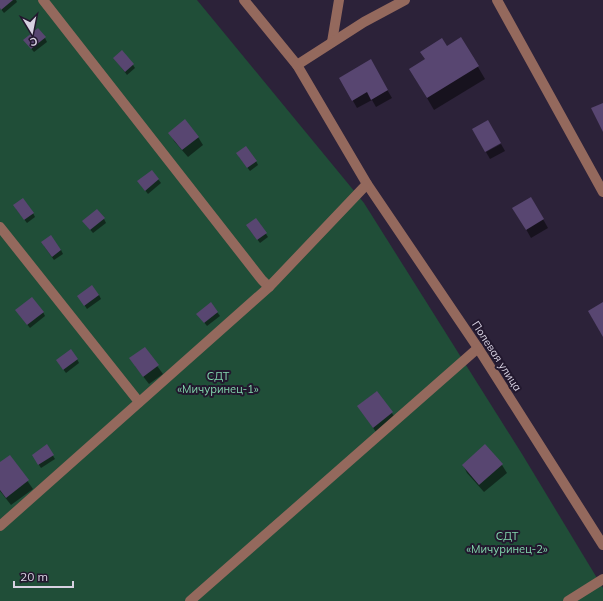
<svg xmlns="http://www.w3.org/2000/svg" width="603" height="601" font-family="Mulish,sans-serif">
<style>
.green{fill:#204e38}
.shadow{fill:#0007}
.building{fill:#584671}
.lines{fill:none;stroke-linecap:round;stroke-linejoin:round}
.minor{stroke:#94695d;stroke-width:10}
.labels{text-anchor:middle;stroke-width:4;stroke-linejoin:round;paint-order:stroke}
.street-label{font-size:11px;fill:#d7d1e1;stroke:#22182e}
.park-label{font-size:11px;fill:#83d7ad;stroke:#22182e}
</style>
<rect width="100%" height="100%" fill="#2c2239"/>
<!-- green -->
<polygon class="green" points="0,0 197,0 364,203 522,454 603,588 603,601 0,601"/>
<!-- shadow -->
<g class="shadow">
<polygon points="0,0 16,0 17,2 4,13 0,8"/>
<polygon points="45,38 47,42 34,52 27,44"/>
<polygon points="461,38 485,79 434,110 417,81 426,60"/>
<polygon points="114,58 133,65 135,68 127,75"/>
<polygon points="370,61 392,98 376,107 372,100 357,108 340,78"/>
<polygon points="170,133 198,137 203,145 188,157 174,141"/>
<polygon points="501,144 505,151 490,159 486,152"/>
<polygon points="239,157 256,161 258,165 250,171"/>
<polygon points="152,171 161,183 148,194 141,185"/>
<polygon points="531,198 548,228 531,238 514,208"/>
<polygon points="16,209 33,213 35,217 27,223"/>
<polygon points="104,219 106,223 93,233 86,225"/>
<polygon points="249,229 266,234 268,237 260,243"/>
<polygon points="44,246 61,250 63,254 54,260"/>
<polygon points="99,295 101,299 87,309 81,300"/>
<polygon points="43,312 45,316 30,328 19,314"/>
<polygon points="217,312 220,316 207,326 200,317"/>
<polygon points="144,348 163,374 149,384 135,366"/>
<polygon points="77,359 79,363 66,373 59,364"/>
<polygon points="376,392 397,420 378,435 358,406"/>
<polygon points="47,446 55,459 41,468 35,459"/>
<polygon points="485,446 502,465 507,473 484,492 467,473 463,465"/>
<polygon points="10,456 33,489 11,505 0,491 0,463"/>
</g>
<!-- building -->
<g class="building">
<polygon points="0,0 13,0 1,10 0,8"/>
<polygon points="38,28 46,37 31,49 23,40"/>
<polygon points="461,37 479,66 427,98 409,69 425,59 420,52 442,38 447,46"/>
<polygon points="122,50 134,64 125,72 113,58"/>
<polygon points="371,59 388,90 371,100 367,92 352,101 339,78"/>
<polygon points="603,103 603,132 591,108"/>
<polygon points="185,119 199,137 182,150 168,133"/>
<polygon points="488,120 501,143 485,152 472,129"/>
<polygon points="246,146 257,161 247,168 236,153"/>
<polygon points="152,170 159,179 145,191 137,181"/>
<polygon points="531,197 544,219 526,230 512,208"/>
<polygon points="23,198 34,213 24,220 13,205"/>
<polygon points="97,209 105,218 90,230 82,221"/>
<polygon points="256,218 267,233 257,240 246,225"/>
<polygon points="51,235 61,250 52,257 41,242"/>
<polygon points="92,285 99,295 84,306 77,296"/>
<polygon points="32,297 44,312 27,325 15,310"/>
<polygon points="211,302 218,312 204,323 196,314"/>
<polygon points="603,302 603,337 588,311"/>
<polygon points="145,347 159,365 143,377 129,358"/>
<polygon points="71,349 78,359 63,370 56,360"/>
<polygon points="377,391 393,412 373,428 357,406"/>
<polygon points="47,444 54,455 38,465 32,455"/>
<polygon points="485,444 503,464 479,485 462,465"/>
<polygon points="10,455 29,480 6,498 0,490 0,462"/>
</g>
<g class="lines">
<!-- minor -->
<g class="minor">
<polyline points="43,0 262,280 269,287"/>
<polyline points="244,0 297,65 367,184 478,348 603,545"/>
<polyline points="497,0 603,192"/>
<polyline points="332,42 339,0"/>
<polyline points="297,65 364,22 405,0"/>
<polyline points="0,227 139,402"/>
<polyline points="0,526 269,287 367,184"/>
<polyline points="190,601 478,348"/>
<polyline points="568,601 603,579"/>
</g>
</g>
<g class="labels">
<!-- street labels -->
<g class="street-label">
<text transform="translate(497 356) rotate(57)" y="4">Полевая улица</text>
</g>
<!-- park labels -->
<g class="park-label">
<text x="218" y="380">СДТ<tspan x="218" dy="13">«Мичуринец-1»</tspan></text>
<text x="507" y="540">СДТ<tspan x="507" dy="13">«Мичуринец-2»</tspan></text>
</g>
</g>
<!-- north arrow -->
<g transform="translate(32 32) rotate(170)" stroke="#22182e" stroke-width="3" paint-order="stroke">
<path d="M0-3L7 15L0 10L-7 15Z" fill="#d7d1e1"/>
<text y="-6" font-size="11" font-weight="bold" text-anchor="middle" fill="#d7d1e1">С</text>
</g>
<!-- scale -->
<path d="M14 581v6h59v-6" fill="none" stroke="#d7d1e1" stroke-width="2"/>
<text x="20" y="581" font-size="12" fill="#d7d1e1" stroke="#22182e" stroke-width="3" paint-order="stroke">20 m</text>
</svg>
